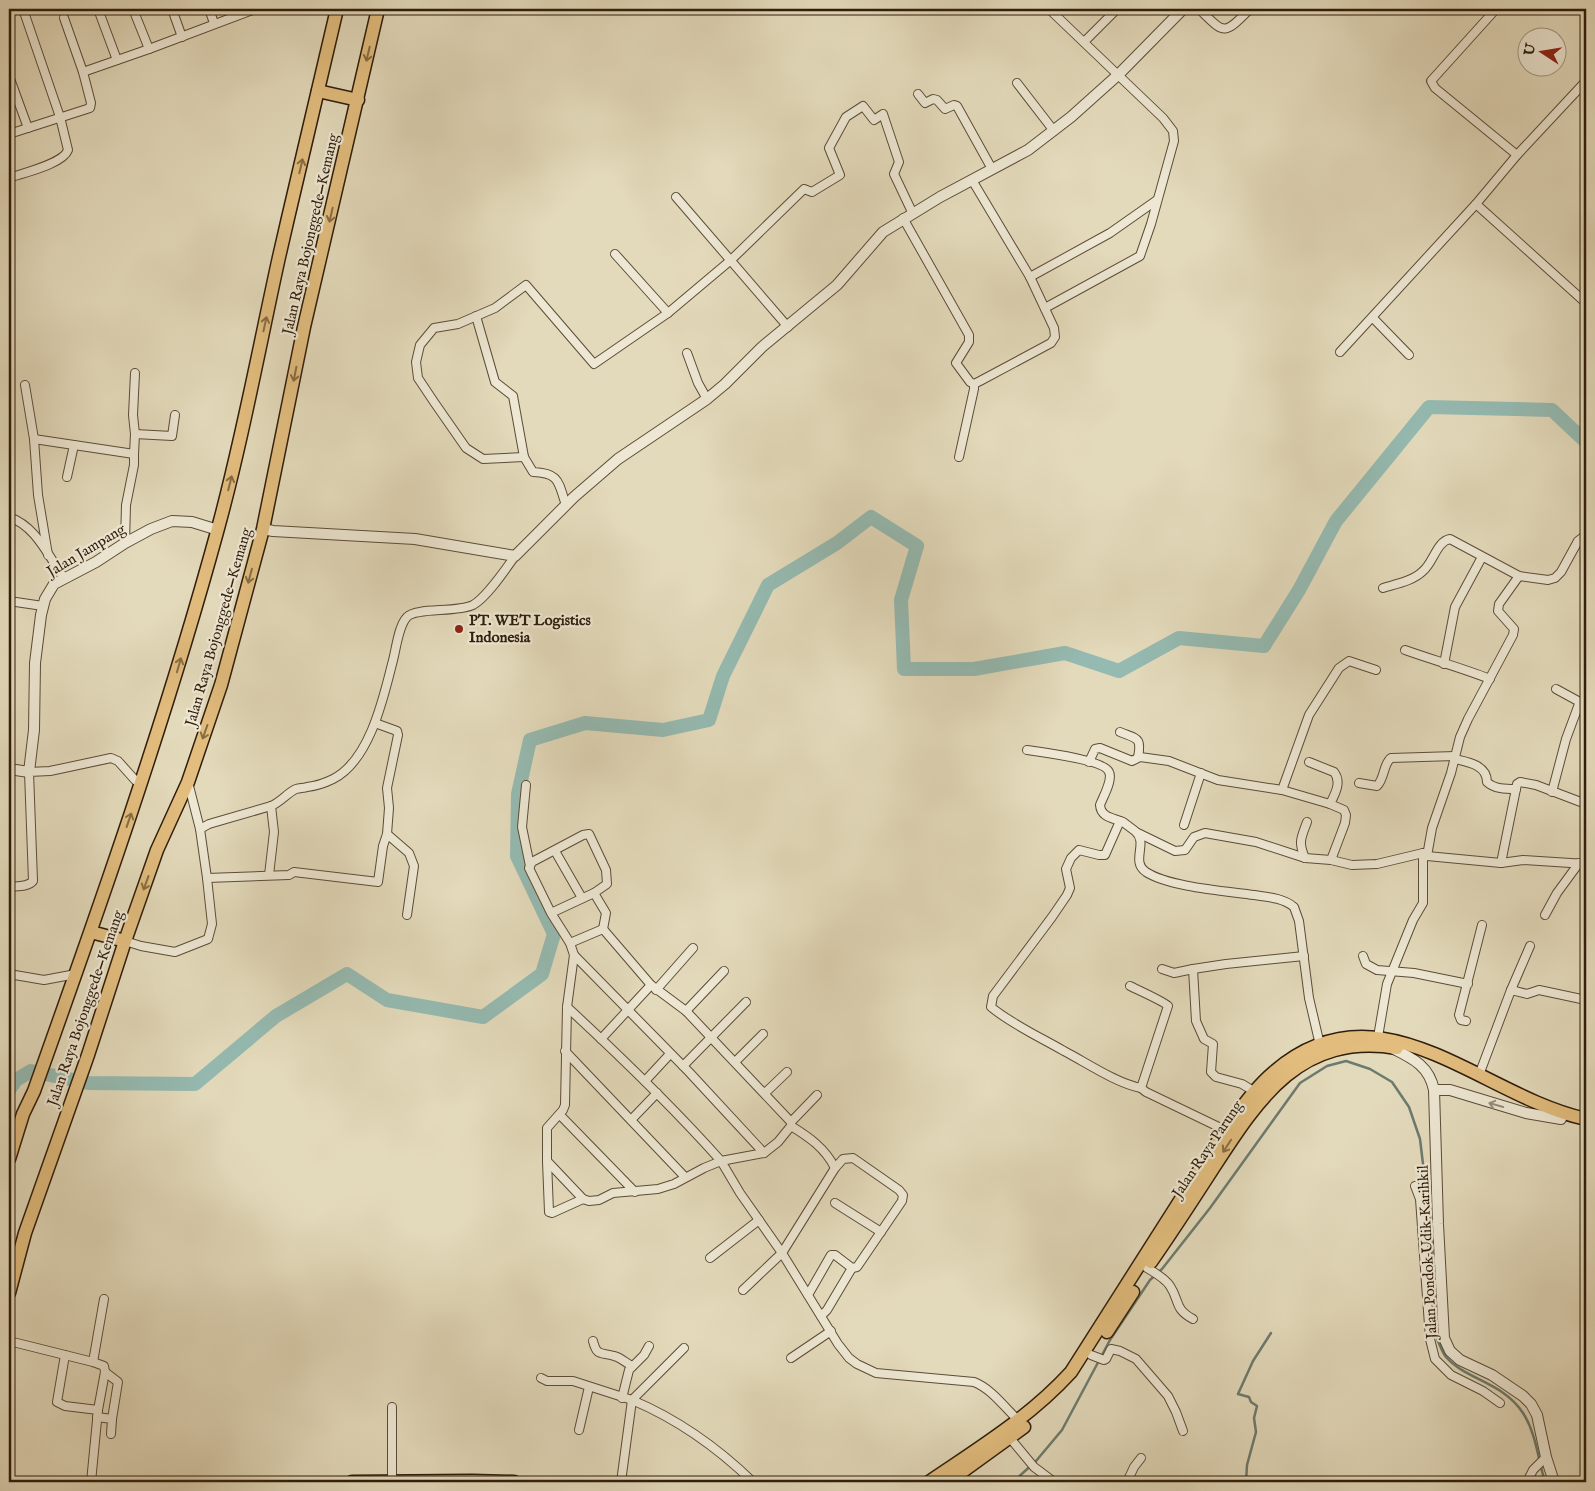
<svg xmlns="http://www.w3.org/2000/svg" width="1595" height="1491" font-family="'IM FELL English',serif">
<style>
.lines{fill:none;stroke-linecap:round;stroke-linejoin:round}
.stream{stroke:#6c7b6f;stroke-width:2.5}
.river{stroke:#95bab1;stroke-width:14}
.minor-casing{stroke:#5c4c37;stroke-width:10}
.tertiary-casing{stroke:#5c4c37;stroke-width:12}
.trunk-casing{stroke:#2f1d0b;stroke-width:15}
.minor{stroke:#ede7d3;stroke-width:8}
.tertiary{stroke:#ede7d3;stroke-width:10}
.trunk{stroke:#e2bd7e;stroke-width:12}
.oneway{stroke:#886d44}
.oneway2{stroke:#988c79}
.poi-dot{fill:#8f2418;stroke:#ede7d3;stroke-width:2}
.labels{text-anchor:middle;stroke-width:4.5;stroke-linejoin:round;paint-order:stroke}
.street-label{font-size:15px;fill:#2f1d0b;stroke:#ede7d3}
.poi-label{font-size:15px;font-weight:bold;fill:#2f1d0b;stroke:#ede7d3;text-anchor:start}
</style>
<rect width="100%" height="100%" fill="#e3dabb"/>
<filter id="stains"><feTurbulence type="fractalNoise" baseFrequency=".004" numOctaves="4"/><feColorMatrix values="0 0 0 0 .2 0 0 0 0 .09 0 0 0 0 .02 0 0 0 .5 -.17"/></filter>
<radialGradient id="worn" r=".72"><stop offset=".6" stop-color="#630" stop-opacity="0"/><stop offset="1" stop-color="#630" stop-opacity=".3"/></radialGradient>
<g class="lines">
<!-- stream -->
<g class="stream">
<path d="M1013,1482L1036,1461L1062,1430L1110,1340L1150,1280L1162,1269L1210,1208L1300,1083L1327,1066L1346,1061L1370,1069L1392,1082L1409,1107L1420,1139L1431,1231L1437,1339C1440,1345 1442,1352 1446,1357C1466,1380 1503,1382 1523,1413C1536,1433 1538,1459 1545,1482"/>
<polyline points="1246,1482 1247,1465 1256,1432 1254,1418 1257,1406 1251,1402 1249,1397 1238,1394 1253,1361 1271,1333"/>
</g>
<!-- river -->
<polyline class="river" points="9,1090 16,1080 31,1071 88,1083 195,1084 276,1016 347,974 387,1000 483,1017 542,974 554,934 517,856 518,794 530,740 585,723 663,730 709,720 723,676 768,585 837,543 871,517 917,546 901,600 904,669 974,669 1065,653 1119,671 1179,638 1264,646 1299,590 1336,521 1429,407 1552,410 1586,442"/>
<defs>
<g id="minor">
<polyline points="98,9 117,60"/>
<polyline points="133,9 149,49"/>
<polyline points="172,9 182,37"/>
<polyline points="209,9 214,23"/>
<path d="M1199,9C1225,34 1223,36 1250,9"/>
<polyline points="1496,9 1431,81 1435,88 1517,155"/>
<polyline points="64,18 83,72"/>
<polyline points="1084,42 1117,9"/>
<polyline points="9,76 28,128"/>
<polyline points="1017,83 1054,131"/>
<polyline points="918,94 925,103 933,99 937,100 945,109 954,105 957,106 992,169"/>
<polyline points="9,134 90,108 91,103 83,72 149,49 255,9"/>
<path d="M9,178C23,173 63,164 68,150L60,117L23,9"/>
<polyline points="676,197 788,327"/>
<polyline points="1476,204 1586,303"/>
<polyline points="903,218 969,335 969,342 956,363 970,382 974,384 980,381 1051,343 1055,337 1054,328 1030,277 972,180"/>
<polyline points="615,254 668,313"/>
<polyline points="1030,277 1110,233 1157,200"/>
<polyline points="1045,308 1140,256 1151,224 1174,141 1173,131 1163,118 1049,9"/>
<path d="M476,316L495,382L513,396L524,457L533,472C560,473 558,482 566,505"/>
<polyline points="1373,318 1409,355"/>
<polyline points="1340,352 1476,204 1517,155 1586,81"/>
<polyline points="687,353 698,383 707,399"/>
<polyline points="25,385 34,439 38,495 48,555"/>
<polyline points="135,434 172,436 175,415"/>
<polyline points="34,439 134,454 135,434 133,415 135,373"/>
<polyline points="524,457 483,459 466,448 434,402 418,378 416,362 420,345 434,328 458,324 495,308 526,285 594,364 668,313 731,260 804,189 812,192 840,175 829,148 846,117 863,106 874,120 883,114 899,162 894,174 913,214"/>
<polyline points="959,457 974,389 974,384"/>
<polyline points="67,477 74,445"/>
<path d="M9,517C36,526 48,556 64,578"/>
<polyline points="125,543 126,505 134,465 134,454"/>
<path d="M1383,588C1396,584 1413,581 1423,571C1433,563 1437,541 1450,539L1519,576L1548,580L1555,578L1561,572L1578,541L1586,535"/>
<polyline points="9,601 43,606"/>
<path d="M1405,650C1433,660 1462,668 1490,679"/>
<polyline points="1444,664 1455,607 1482,557"/>
<path d="M1120,732C1137,739 1142,737 1138,757"/>
<path d="M1027,750C1040,752 1105,760 1109,772C1113,780 1103,797 1100,805C1101,818 1114,818 1123,822C1127,825 1131,828 1135,831C1149,843 1130,861 1146,872C1169,887 1226,891 1254,895C1268,897 1283,898 1294,907L1299,921L1309,998L1320,1045"/>
<path d="M1455,759C1468,762 1487,765 1487,782C1494,789 1506,789 1516,789"/>
<polyline points="1089,762 1095,749 1100,748 1132,761 1140,757 1169,761 1218,780 1282,790 1330,804"/>
<path d="M1309,762L1334,772C1342,782 1335,794 1330,804L1344,810L1346,815L1345,823L1331,860"/>
<polyline points="188,782 200,829 207,878 289,875 294,872 378,882 383,846 387,834 389,808 387,788 398,735 397,731 375,723"/>
<path d="M1359,783L1377,786C1385,778 1383,764 1391,758L1455,756"/>
<polyline points="526,785 522,827 530,866"/>
<polyline points="1282,790 1309,715 1339,668 1349,661 1376,670"/>
<polyline points="1552,792 1566,739 1579,704 1578,701 1556,689"/>
<path d="M1120,821L1105,855H1099L1079,850L1071,858L1066,869L1070,888L1067,895L1052,917L993,996L991,1007C1013,1025 1040,1037 1064,1051C1087,1063 1116,1083 1141,1088"/>
<polyline points="1184,825 1201,773"/>
<path d="M200,829L209,824L271,806C281,802 287,793 296,789C300,788 304,788 307,787C316,786 325,783 333,779C369,761 383,700 392,664C396,651 398,626 407,617C416,607 456,613 473,605C487,597 505,570 515,556"/>
<polyline points="1138,833 1175,851 1185,850 1194,837 1205,833 1256,842 1305,858 1331,860 1352,865 1377,864 1423,853 1427,856 1432,828 1451,773 1460,737 1468,719 1513,635 1514,629 1498,611 1499,604 1519,576"/>
<polyline points="387,834 409,853 414,866 407,915"/>
<polyline points="555,851 582,898"/>
<polyline points="1427,856 1501,863 1517,784 1520,782 1536,785 1586,804"/>
<path d="M1305,858C1298,842 1301,838 1307,822"/>
<polyline points="1501,863 1523,860 1586,864"/>
<polyline points="269,875 274,832 271,806"/>
<path d="M9,887C17,886 28,887 33,881L29,772L50,771L111,758L118,761L135,780"/>
<polyline points="594,893 606,913 603,929"/>
<path d="M551,913L594,893L607,884L606,870L589,834L583,835L532,862L529,868L551,913L570,943L574,955L567,1007L565,1105L563,1110L547,1128V1161L583,1199L589,1201L599,1200L613,1193L658,1189L674,1184L704,1168L721,1161L740,1193L782,1253L838,1344L849,1358L857,1364L876,1373L974,1382C992,1389 1005,1408 1019,1421"/>
<polyline points="1545,915 1557,893 1579,863"/>
<polyline points="125,941 141,946 175,952 208,939 212,924 207,878"/>
<polyline points="570,943 603,929 651,985 686,1011 791,1122 791,1126"/>
<polyline points="574,955 689,1072 764,1153"/>
<polyline points="1363,956 1366,964 1377,970 1414,973 1468,984"/>
<polyline points="1162,969 1174,973 1193,969 1196,1021 1204,1039 1213,1044 1211,1072 1216,1077 1242,1084 1255,1092"/>
<polyline points="1193,969 1226,964 1304,956"/>
<polyline points="9,974 44,980 76,974"/>
<path d="M1130,986C1138,990 1165,1002 1168,1006L1141,1088L1146,1092L1225,1130"/>
<polyline points="656,990 693,948"/>
<polyline points="1511,990 1530,946"/>
<path d="M567,1007C620,1056 673,1107 721,1161L764,1153L778,1142L791,1126C809,1137 825,1148 835,1168L843,1159L853,1158L899,1190L903,1195L902,1201L857,1267L852,1268L835,1255H831L808,1295"/>
<polyline points="686,1011 724,971"/>
<polyline points="1466,1021 1461,1020 1459,1015 1482,925"/>
<polyline points="1378,1037 1387,984 1413,920 1423,903 1423,853"/>
<polyline points="601,1039 651,985"/>
<polyline points="565,1051 685,1177"/>
<polyline points="735,1062 763,1034"/>
<polyline points="683,1066 746,1002"/>
<polyline points="1479,1075 1511,990 1527,994 1539,990 1586,1000"/>
<polyline points="645,1081 670,1054"/>
<polyline points="765,1093 787,1072"/>
<polyline points="560,1115 635,1192"/>
<polyline points="631,1120 657,1093"/>
<polyline points="791,1122 817,1095"/>
<polyline points="547,1161 549,1212 552,1213 583,1199"/>
<polyline points="1415,1186 1420,1199 1430,1339 1435,1359 1451,1375 1483,1391 1500,1403"/>
<polyline points="835,1203 881,1232"/>
<polyline points="710,1258 759,1220"/>
<path d="M1147,1268C1155,1273 1165,1278 1170,1286C1180,1301 1174,1309 1193,1319"/>
<polyline points="743,1290 782,1253 835,1168"/>
<polyline points="821,1316 827,1310 852,1268"/>
<polyline points="9,1341 93,1362 104,1366 105,1372 98,1410 91,1482"/>
<path d="M593,1341C597,1357 601,1352 614,1356C620,1357 626,1363 632,1366"/>
<path d="M684,1348L632,1400C677,1419 718,1448 753,1482"/>
<polyline points="65,1355 57,1402 65,1406 98,1410"/>
<polyline points="1091,1355 1104,1360 1106,1359 1111,1349 1120,1351 1136,1359 1168,1396 1176,1412 1183,1431"/>
<polyline points="791,1358 831,1331"/>
<polyline points="93,1362 104,1299"/>
<polyline points="105,1372 118,1382 112,1419"/>
<polyline points="541,1378 547,1381 573,1381 632,1400 621,1482"/>
<polyline points="622,1398 629,1370 644,1355 649,1346"/>
<polyline points="97,1417 112,1419 111,1434"/>
<polyline points="579,1430 589,1387"/>
<polyline points="1010,1438 1034,1467 1054,1482"/>
<polyline points="392,1481 392,1407"/>
<polyline points="1127,1482 1134,1467 1141,1458"/>
<polyline points="1527,1482 1533,1470 1546,1457"/>
</g>
<g id="tertiary">
<polyline points="263,529 273,531 415,539 515,556 574,497 618,459 707,399 725,384 762,347 837,285 883,232 940,197 1028,150 1071,117 1119,74 1183,9"/>
<polyline points="9,769 29,772 34,730 35,663 41,615 45,599 54,584 96,562 125,543 151,529 172,521 192,522 218,530"/>
<path d="M1390,1047C1412,1058 1429,1065 1434,1090L1438,1224L1444,1338L1450,1351L1460,1360L1492,1375L1523,1396L1531,1404L1537,1415L1546,1457L1554,1482"/>
<polyline points="1434,1090 1450,1090 1526,1113 1561,1119"/>
</g>
<g id="trunk">
<polyline points="318,91 358,100"/>
<polyline points="91,932 125,941"/>
<path d="M9,1159L23,1114L34,1091C100,906 165,722 217,532C242,441 259,348 279,257C298,174 318,91 337,9"/>
<path d="M1151,1262C1172,1232 1192,1201 1212,1170C1258,1099 1300,1032 1397,1048"/>
<polyline points="9,1293 25,1233 88,1055 125,941 157,850 188,782 221,685 263,529 304,327 378,9"/>
<polyline points="1107,1332 1133,1292"/>
<polyline points="352,1482 472,1481 514,1482"/>
<path d="M929,1482C979,1448 1030,1417 1071,1372L1225,1130C1240,1110 1255,1088 1274,1072C1381,980 1480,1096 1586,1119"/>
<polyline points="948,1482 1024,1427"/>
</g>
</defs>
<!-- minor casing -->
<use href="#minor" class="minor-casing"/>
<!-- tertiary casing -->
<use href="#tertiary" class="tertiary-casing"/>
<!-- trunk casing -->
<use href="#trunk" class="trunk-casing"/>
<!-- minor -->
<use href="#minor" class="minor"/>
<!-- tertiary -->
<use href="#tertiary" class="tertiary"/>
<!-- trunk -->
<use href="#trunk" class="trunk"/>
</g>
<!-- one-way arrows -->
<defs><path id="oneway-shaft" d="M-6 0H5M1.5-3L5.5 0L1.5 3" fill="none" stroke-width="1.6" stroke-linecap="round" stroke-linejoin="round" transform="scale(1.25)"/></defs>
<g class="oneway">
<use href="#oneway-shaft" transform="translate(368 54) rotate(103)"/>
<use href="#oneway-shaft" transform="translate(301 166) rotate(-77)"/>
<use href="#oneway-shaft" transform="translate(331 215) rotate(103)"/>
<use href="#oneway-shaft" transform="translate(265 324) rotate(-78)"/>
<use href="#oneway-shaft" transform="translate(295 374) rotate(101)"/>
<use href="#oneway-shaft" transform="translate(230 483) rotate(-76)"/>
<use href="#oneway-shaft" transform="translate(250 576) rotate(105)"/>
<use href="#oneway-shaft" transform="translate(179 665) rotate(-74)"/>
<use href="#oneway-shaft" transform="translate(205 732) rotate(109)"/>
<use href="#oneway-shaft" transform="translate(129 820) rotate(-71)"/>
<use href="#oneway-shaft" transform="translate(146 883) rotate(110)"/>
<use href="#oneway-shaft" transform="translate(1227 1146) rotate(123)"/>
</g>
<use class="oneway2" href="#oneway-shaft" transform="translate(1496 1105) rotate(-164)"/>
<!-- markers -->
<circle class="poi-dot" cx="459" cy="629" r="5"/>
<g class="labels">
<!-- street labels -->
<g class="street-label">
<text transform="translate(310 234) rotate(-77)" y="5">Jalan Raya Bojonggede—Kemang</text>
<text transform="translate(86 550) rotate(-31)" y="5">Jalan Jampang</text>
<text transform="translate(218 627) rotate(-74)" y="5">Jalan Raya Bojonggede—Kemang</text>
<text transform="translate(85 1008) rotate(-71)" y="5">Jalan Raya Bojonggede—Kemang</text>
<text transform="translate(1207 1149) rotate(-56)" y="5">Jalan Raya Parung</text>
<text transform="translate(1427 1252) rotate(-93)" y="5">Jalan Pondok Udik–Karihkil</text>
</g>
<!-- poi labels -->
<g class="poi-label">
<text x="469" y="625">PT. WET Logistics<tspan x="469" dy="17">Indonesia</tspan></text>
</g>
</g>
<!-- margin -->
<rect width="1595" height="1491" fill="none" stroke="#e3dabb" stroke-width="30"/>
<rect x="10" y="10" width="1575" height="1471" fill="none" stroke="#2f1d0b" stroke-width="2.5"/>
<rect x="15" y="15" width="1565" height="1461" fill="none" stroke="#2f1d0b"/>
<!-- north arrow -->
<g transform="translate(1542 52) rotate(282)"><circle r="24" fill="#ede7d3" stroke="#a19683"/>
<path d="M0-4L9 19L0 12L-9 19Z" fill="#8f2418"/>
<text y="-8" font-size="14" font-weight="bold" text-anchor="middle" fill="#2f1d0b">U</text>
</g>
<rect width="100%" height="100%" filter="url(#stains)"/>
<rect width="100%" height="100%" fill="url(#worn)"/>
</svg>
